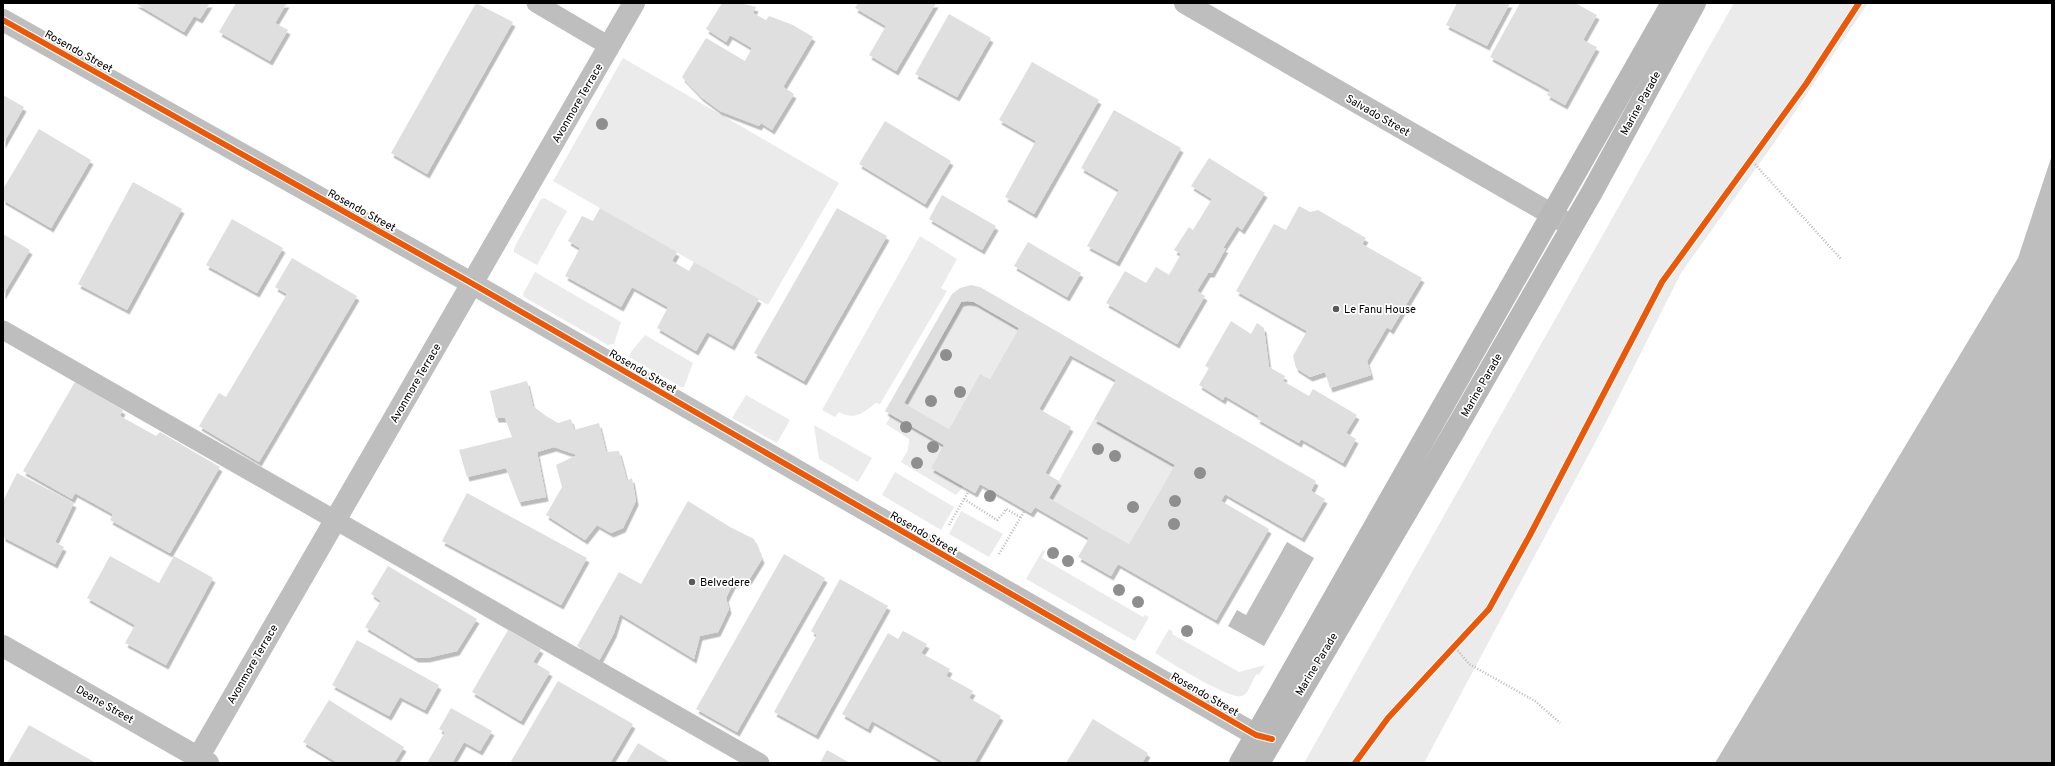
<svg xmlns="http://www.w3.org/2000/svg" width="2055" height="766" font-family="Overpass,sans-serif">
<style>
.green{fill:#ebebeb}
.water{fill:#bebebe}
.building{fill:#dfdfdf;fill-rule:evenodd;filter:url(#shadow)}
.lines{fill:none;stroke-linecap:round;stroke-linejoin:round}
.path{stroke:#b9b9b9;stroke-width:2.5;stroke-dasharray:1 2;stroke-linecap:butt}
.service{stroke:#bebebe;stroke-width:19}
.minor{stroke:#bebebe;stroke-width:22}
.tertiary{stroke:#bebebe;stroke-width:22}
.secondary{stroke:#b8b8b8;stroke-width:22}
.cycleway-casing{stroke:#fff;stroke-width:8}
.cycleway{stroke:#e8590c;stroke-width:6}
.tree{fill:#8e8e8e}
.poi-dot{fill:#595959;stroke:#fff;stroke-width:1.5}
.labels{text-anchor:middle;stroke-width:3.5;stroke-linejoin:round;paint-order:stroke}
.street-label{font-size:11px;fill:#000;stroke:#fff}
.poi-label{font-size:11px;fill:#000;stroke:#fff;text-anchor:start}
</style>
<defs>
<filter id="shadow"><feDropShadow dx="2.5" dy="4.5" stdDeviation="0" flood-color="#0004"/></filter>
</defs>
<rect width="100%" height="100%" fill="#fff"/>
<!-- green -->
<g class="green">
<polygon points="1734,3 1868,3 1774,143 1681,273 1605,424 1424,763 1304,763"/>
<polygon points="623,58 839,183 768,305 553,181"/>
<polygon points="544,198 567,211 537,265 514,252 514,248 541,199"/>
<path d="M920,236L957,259L941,288L947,291L880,404L876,403C864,412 855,421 839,412L835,417L822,410Z"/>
<polygon points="535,272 621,322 614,344 608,345 524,297 523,294"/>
<polygon points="967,301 974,302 1019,328 990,379 980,374 949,429 904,403 961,302"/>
<polygon points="645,335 693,363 684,387 681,387 629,357 631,352"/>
<polygon points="746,395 790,420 777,443 732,418"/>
<polygon points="891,415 944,445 964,486 956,495 901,462 908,450 909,439 886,424"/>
<polygon points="1094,419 1175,465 1129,544 1049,498"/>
<polygon points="814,425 872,458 858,482 819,459"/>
<polygon points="895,472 954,507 941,530 882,495"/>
<polygon points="961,511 1003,534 989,557 949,534"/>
<polygon points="1043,550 1045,551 1042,558 1143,617 1145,615 1149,617 1135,641 1026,579"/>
<path d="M1169,629L1173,632L1172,634L1239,672L1265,665L1259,675L1257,674L1255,676C1252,682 1248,694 1242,696C1231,701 1168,661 1155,653Z"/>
</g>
<!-- water -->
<g class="water">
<polygon points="2052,155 2052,763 1715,763 2018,258"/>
<polygon points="1287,542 1314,558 1264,646 1228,626 1237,610 1246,615"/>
</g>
<!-- building -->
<g class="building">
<polygon points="135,3 210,3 200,19 194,16 184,32"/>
<polygon points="236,3 287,3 275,23 288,30 270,61 219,32"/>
<polygon points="476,3 513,22 427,174 391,153"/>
<polygon points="722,3 740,3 756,7 753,13 766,20 769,16 793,25 813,37 783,87 794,94 772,130 761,123 759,126 720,111 701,97 682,77 706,38 745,61 752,48 730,35 726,42 706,29"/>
<polygon points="858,3 936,3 896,71 869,55 886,26 855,8"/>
<polygon points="1457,3 1510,3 1487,46 1446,25"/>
<polygon points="1520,3 1575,3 1597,15 1583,40 1597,47 1565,105 1547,95 1550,90 1490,57"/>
<polygon points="949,14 991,38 957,97 915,74"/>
<polygon points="1032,62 1099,100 1034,214 1005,197 1036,141 999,120"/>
<polygon points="3,95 24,107 3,144"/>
<polygon points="1114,110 1181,148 1117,262 1087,246 1119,190 1081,168"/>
<polygon points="885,121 951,161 925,204 859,164"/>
<polygon points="39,129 91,160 51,228 3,200 3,189"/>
<polygon points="1209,158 1265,193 1242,230 1237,226 1223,248 1226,248 1212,273 1208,273 1197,291 1205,296 1177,344 1106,303 1125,271 1146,283 1156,267 1169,275 1181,254 1174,250 1189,227 1193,230 1212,199 1191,186"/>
<polygon points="133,182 182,209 127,310 78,284"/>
<polygon points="942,195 996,226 982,250 929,219"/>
<polygon points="1299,206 1310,212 1318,210 1366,238 1362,244 1422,278 1391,330 1387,327 1367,361 1371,375 1330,388 1325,372 1310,377 1296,368 1293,356 1307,331 1236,291 1274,224 1286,230"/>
<polygon points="600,208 677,252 672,261 689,271 694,262 759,299 732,346 707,332 696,351 657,328 668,307 632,287 621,307 565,276 580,248 568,241 582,216 593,221"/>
<polygon points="837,208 887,236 804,381 754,353"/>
<polygon points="232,219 283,248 257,293 206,265"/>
<polygon points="3,234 30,250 3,295"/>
<polygon points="1028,242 1081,273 1067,297 1014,266"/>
<polygon points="292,258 357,296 259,462 199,426 219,393 226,397 287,294 275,287"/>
<path d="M971,285L980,287L1316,481L1311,491L1325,499L1302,538L1225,494L1221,501L1269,529L1216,620L1118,564L1111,576L1078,557L1089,538L1035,507L1031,513L980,484L975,493L931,468L944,445L885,411L952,294L960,288ZM967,301L974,302L1019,328L990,379L980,374L949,429L904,403L961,302ZM1070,355L1116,380L1094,419L1175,465L1129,544L1049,498L1059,481L1045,473L1071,427L1039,409Z"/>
<polygon points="1231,321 1251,334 1257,323 1264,328 1269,367 1285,376 1283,381 1309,396 1313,389 1357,415 1346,433 1356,439 1343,463 1301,439 1299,443 1257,419 1259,416 1225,396 1223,400 1199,385 1209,368 1205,366"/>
<polygon points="527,381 533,406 546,416 558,423 571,419 574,430 599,423 606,452 619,451 627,481 632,478 636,501 623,528 611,533 597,525 585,540 546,515 562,487 556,465 577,455 554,447 537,452 546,497 519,502 506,468 467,477 459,450 512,437 505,418 496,418 490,391"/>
<polygon points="75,382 123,410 120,416 156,436 160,432 220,467 170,553 110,520 113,514 75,493 72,499 23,471"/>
<polygon points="17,473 74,503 55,542 64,547 55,564 3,537 3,501"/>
<polygon points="467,493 587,558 561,605 442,541"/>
<polygon points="688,501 730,527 754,539 762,559 749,580 733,584 726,598 729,609 718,632 700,636 694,659 620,614 614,633 599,661 577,646 619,572 641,584"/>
<polygon points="784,554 825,578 737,732 696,709"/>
<polygon points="110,556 159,583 174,556 213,578 166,665 125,643 135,625 87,598"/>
<polygon points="388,566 477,619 457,651 427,658 416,658 365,627 381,601 371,594"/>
<polygon points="840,579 888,606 816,735 774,712 817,635 811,631"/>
<polygon points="508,630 541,649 533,662 550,672 521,721 472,692"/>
<polygon points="903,631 927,644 921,653 950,669 946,676 973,691 969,698 1001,716 974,763 941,763 942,761 872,721 868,729 842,714 888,633 898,639"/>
<polygon points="357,640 439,685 425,710 400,697 389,716 332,685"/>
<polygon points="558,681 633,724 610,763 510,763"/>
<polygon points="329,700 404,747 394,763 338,763 303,742"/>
<polygon points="451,708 492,731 480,751 464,742 452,763 427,763 445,732 439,729"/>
<polygon points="1093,719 1148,753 1142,763 1066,763"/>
<polygon points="29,725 96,763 7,763"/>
<polygon points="638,743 671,763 626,763"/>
<polygon points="827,750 850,763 820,763"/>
</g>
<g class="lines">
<!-- path -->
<g class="path">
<polyline points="1751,160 1841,259"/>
<polyline points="964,499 997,520 1003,514 1006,509 1020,517"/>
<polyline points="949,525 970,489"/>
<polyline points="999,554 1025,510"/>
<polyline points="1454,646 1469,664 1535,701 1560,723"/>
</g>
<!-- service -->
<g class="service">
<polyline points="536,3 609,46"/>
<polyline points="3,330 760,763"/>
</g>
<!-- minor -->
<g class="minor">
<polyline points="3,20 473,284 1256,735 1272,739"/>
<polyline points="3,646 208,763"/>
<polyline points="195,763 634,3"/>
</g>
<!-- tertiary -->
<polyline class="tertiary" points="1185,3 1572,226"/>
<!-- secondary -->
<g class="secondary">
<polyline points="1240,763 1672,3"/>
<polyline points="1259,763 1462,418 1592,192 1695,3"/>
</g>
<defs>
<g id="cycleway">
<polyline points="3,20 473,284 1256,735 1272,739"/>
<polyline points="1355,763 1388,718 1489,609 1530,535 1662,282 1806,84 1859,3"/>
</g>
</defs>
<!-- cycleway casing -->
<use href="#cycleway" class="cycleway-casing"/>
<!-- cycleway -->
<use href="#cycleway" class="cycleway"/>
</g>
<!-- trees -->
<g class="tree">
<circle cx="602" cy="124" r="6"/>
<circle cx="946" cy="355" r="6"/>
<circle cx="960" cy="392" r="6"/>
<circle cx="931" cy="401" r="6"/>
<circle cx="906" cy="427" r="6"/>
<circle cx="933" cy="447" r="6"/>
<circle cx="1098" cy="449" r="6"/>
<circle cx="1115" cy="456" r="6"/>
<circle cx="917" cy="463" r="6"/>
<circle cx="1200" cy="473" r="6"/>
<circle cx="990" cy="496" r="6"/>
<circle cx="1175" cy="501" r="6"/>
<circle cx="1133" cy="507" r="6"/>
<circle cx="1174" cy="524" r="6"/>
<circle cx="1053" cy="553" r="6"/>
<circle cx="1068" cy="561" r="6"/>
<circle cx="1119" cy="590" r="6"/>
<circle cx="1138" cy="602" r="6"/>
<circle cx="1187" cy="631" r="6"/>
</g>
<!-- markers -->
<g class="poi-dot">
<circle cx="1336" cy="309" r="4"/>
<circle cx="692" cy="582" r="4"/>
</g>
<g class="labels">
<!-- street labels -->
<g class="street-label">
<text transform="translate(79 51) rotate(29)" y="4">Rosendo Street</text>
<text transform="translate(577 103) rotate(-60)" y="4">Avonmore Terrace</text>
<text transform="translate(1640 103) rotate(-61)" y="4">Marine Parade</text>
<text transform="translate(1378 115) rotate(30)" y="4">Salvado Street</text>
<text transform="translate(362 210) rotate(29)" y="4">Rosendo Street</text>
<text transform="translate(643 371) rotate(30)" y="4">Rosendo Street</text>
<text transform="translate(415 383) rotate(-60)" y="4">Avonmore Terrace</text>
<text transform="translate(1481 385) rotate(-60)" y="4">Marine Parade</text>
<text transform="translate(924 533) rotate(30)" y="4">Rosendo Street</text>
<text transform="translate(252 664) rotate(-60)" y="4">Avonmore Terrace</text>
<text transform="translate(1316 664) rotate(-59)" y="4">Marine Parade</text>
<text transform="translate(1205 694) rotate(30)" y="4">Rosendo Street</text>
<text transform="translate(105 704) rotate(30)" y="4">Deane Street</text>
</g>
<!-- poi labels -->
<g class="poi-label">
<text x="1344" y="313">Le Fanu House</text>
<text x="700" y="586">Belvedere</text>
</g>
</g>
<!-- border -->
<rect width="2055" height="766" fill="none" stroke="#000000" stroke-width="8"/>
</svg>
